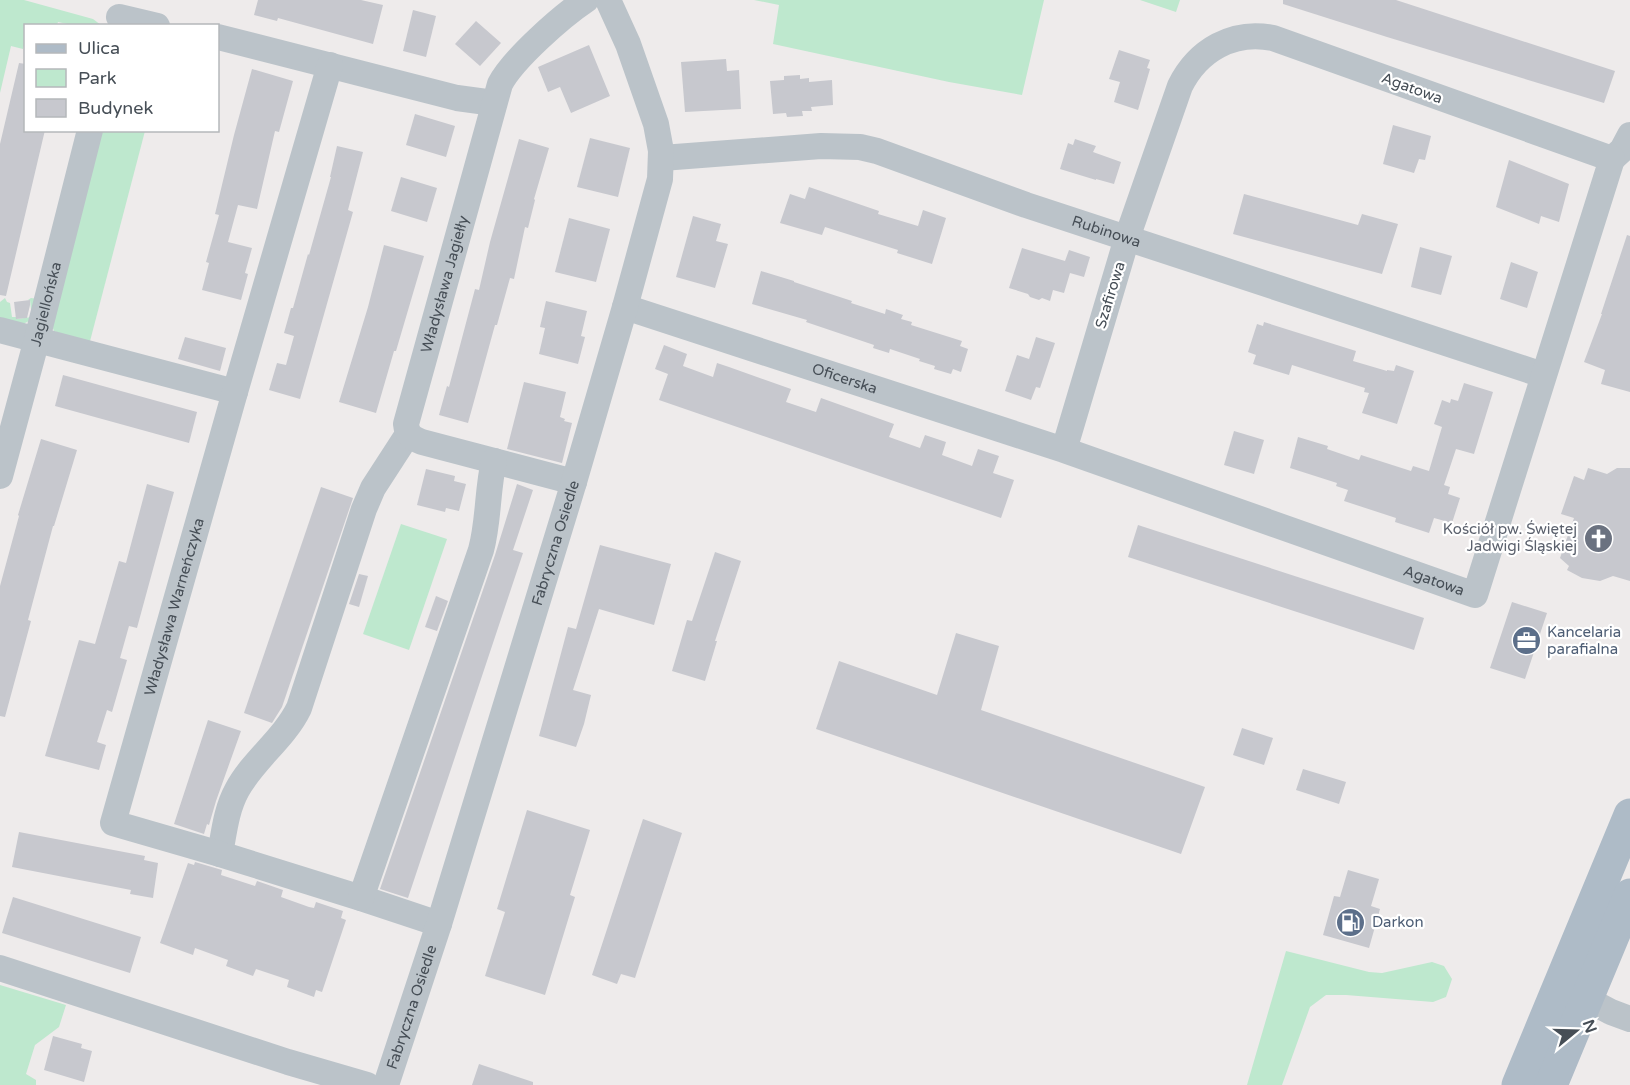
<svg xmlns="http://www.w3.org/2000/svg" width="1630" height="1085" font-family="'Varela Round',sans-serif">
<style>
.green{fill:#bee8ce}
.building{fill:#c7c8ce}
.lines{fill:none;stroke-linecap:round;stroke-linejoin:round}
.minor{stroke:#bbc3c9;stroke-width:26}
.major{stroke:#aebbc7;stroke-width:33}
.labels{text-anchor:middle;stroke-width:4.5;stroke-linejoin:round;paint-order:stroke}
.street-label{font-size:15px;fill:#464e56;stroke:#fff}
.worship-label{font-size:15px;fill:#5b616d;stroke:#fff;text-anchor:end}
.service-label{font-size:15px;fill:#4e5e75;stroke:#fff;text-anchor:start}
</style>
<rect width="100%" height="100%" fill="#eeebeb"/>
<!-- green -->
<g class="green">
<polygon points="0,0 24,0 93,19 101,25 72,25 58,22 57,25 26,26 25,43 23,49 11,46 0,93"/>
<polygon points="754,0 1044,0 1022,95 949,82 773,44 779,5"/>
<polygon points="1140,0 1180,0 1176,12"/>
<polygon points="101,131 145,131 89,345 54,331 52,326"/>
<polygon points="5,298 7,302 10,303 12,317 16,317 17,319 32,317 30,300 28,300 31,298 38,299 33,319 21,325 0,319 0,302"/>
<polygon points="401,524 447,539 409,650 363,634"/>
<polygon points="1286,951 1369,972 1382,973 1432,962 1444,966 1452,979 1446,997 1433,1002 1346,995 1326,995 1310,1007 1282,1085 1247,1085"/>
<polygon points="0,985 66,1005 59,1027 35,1045 26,1074 36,1080 36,1085 0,1085"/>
</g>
<!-- building -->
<g class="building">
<polygon points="258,0 361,0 383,5 373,44 278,18 277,21 254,15"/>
<polygon points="1283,0 1396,0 1615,71 1604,103 1387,37 1283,4"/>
<polygon points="413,10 436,16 426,57 403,51"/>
<polygon points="476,21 501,43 480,66 455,44"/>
<polygon points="589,45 610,96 571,113 560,87 548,92 538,67"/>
<polygon points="1119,50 1150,60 1147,68 1150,69 1138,110 1114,102 1120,82 1109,79"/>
<polygon points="726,59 727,71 739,70 741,109 685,112 681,62"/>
<polygon points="19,63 26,64 26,130 45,130 6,296 0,295 0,144"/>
<polygon points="252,69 293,81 279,132 275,131 257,209 238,205 228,242 252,248 245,273 248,274 241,300 202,290 209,263 206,262 219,215 215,214 234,135"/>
<polygon points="800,75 800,79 809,78 809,82 832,80 833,105 811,107 812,111 802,111 803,116 787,117 786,113 773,114 770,81 784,80 784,76"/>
<polygon points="415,114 455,126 446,157 406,145"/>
<polygon points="1393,125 1431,136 1425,160 1419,159 1414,173 1383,164"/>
<polygon points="590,138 630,148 618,197 577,187"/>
<polygon points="519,139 549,148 534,199 535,200 528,228 525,227 514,279 510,278 497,325 495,325 468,423 439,415 447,386 449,387 475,289 479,290 490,242"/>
<polygon points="1075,139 1096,146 1093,152 1121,162 1114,184 1096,179 1096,180 1060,169 1068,143 1073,145"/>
<polygon points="337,146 363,152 348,210 353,212 300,399 269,390 277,363 286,365 294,336 284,333 291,308 293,308 308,254 309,255 331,177 330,177"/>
<polygon points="1509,160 1569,184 1559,222 1541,216 1539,224 1496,207"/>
<polygon points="401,177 437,188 427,222 391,211"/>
<polygon points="809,187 879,211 878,214 918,226 923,210 946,218 932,264 897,253 898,250 825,227 822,235 780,223 790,194 805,199"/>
<polygon points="1244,194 1358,225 1362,214 1398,224 1382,274 1233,234"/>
<polygon points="693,216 721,224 716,241 728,244 715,288 676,277"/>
<polygon points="569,218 610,229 596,282 555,272"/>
<polygon points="1627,235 1630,236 1630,392 1601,384 1605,370 1584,362 1602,314 1601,314"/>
<polygon points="384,245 424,256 396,351 394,351 376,413 339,402 368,307"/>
<polygon points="1420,247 1452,256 1441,295 1411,287"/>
<polygon points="1022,248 1065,261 1069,250 1090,257 1084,277 1070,273 1064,293 1053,290 1050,301 1042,298 1039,300 1030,297 1028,294 1009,288"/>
<polygon points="1511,262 1538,272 1527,308 1500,299"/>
<polygon points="761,271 794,281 794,282 852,301 851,303 885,314 886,309 903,315 901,319 912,322 911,325 962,341 960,346 968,349 961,372 953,369 951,374 934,369 935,366 919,361 920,359 890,349 889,353 873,348 874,345 806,322 807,320 752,304"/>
<polygon points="30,300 30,305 27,318 16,319 14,302"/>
<polygon points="546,301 587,311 581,336 585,337 578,364 539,354 545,328 540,327"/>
<polygon points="1264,322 1356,351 1353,361 1387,371 1387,370 1394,371 1396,365 1414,371 1397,424 1362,413 1369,393 1364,392 1365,388 1292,365 1289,375 1253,364 1256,355 1248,352 1257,324 1263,326"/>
<polygon points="185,337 226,348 220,371 178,359"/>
<polygon points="1036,337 1055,343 1040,388 1036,387 1031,400 1005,391 1017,355 1029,359"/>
<polygon points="664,345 687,354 683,366 713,377 717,363 729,367 791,389 786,402 816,412 821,398 894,424 889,437 920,448 925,435 946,442 942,455 972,466 978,449 999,456 993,473 1014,480 1001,518 659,400 668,374 655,369"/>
<polygon points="63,375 197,412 189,443 55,406"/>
<polygon points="524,382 566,392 560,417 565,419 564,421 572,423 562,463 507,449"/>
<polygon points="1464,383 1493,392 1474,454 1456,449 1444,485 1450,487 1448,494 1460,498 1452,523 1434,518 1429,533 1395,522 1396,518 1344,501 1348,490 1336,486 1337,483 1290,468 1298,437 1328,446 1327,449 1359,460 1361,455 1411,471 1413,466 1429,471 1442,427 1434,424 1442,400 1450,403 1451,399 1458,401"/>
<polygon points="1234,431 1264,440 1254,474 1224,465"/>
<polygon points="41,439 77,450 54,526 53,526 28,620 31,621 5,717 0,716 0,586 19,516 18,515"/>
<polygon points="1588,468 1607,474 1617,468 1630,468 1630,581 1613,576 1600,581 1582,578 1567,570 1569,566 1560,558 1574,518 1561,514 1574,476 1584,480"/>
<polygon points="426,469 455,476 454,481 466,484 459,511 446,508 445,512 417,505"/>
<polygon points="147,484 174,492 137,628 129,626 120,658 127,660 112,712 107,710 97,742 106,745 99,770 45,756 79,640 95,644 119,561 126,563"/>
<polygon points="517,484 533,490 513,550 523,553 408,898 380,889 495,555"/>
<polygon points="321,487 353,498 282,707 272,723 244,713"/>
<polygon points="1138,525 1424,618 1414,650 1128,557"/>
<polygon points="600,545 671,564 654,625 599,609 573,690 591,695 584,724 576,747 539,736 568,627 576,629"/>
<polygon points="715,552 741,561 715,641 717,641 705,681 672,671 687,620 692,621"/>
<polygon points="359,574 368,576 359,607 349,604"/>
<polygon points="436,596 448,601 437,631 425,627"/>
<polygon points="1512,602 1547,613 1525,679 1490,668"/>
<polygon points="956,633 999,646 981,710 1205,787 1181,854 816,729 839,661 937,695"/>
<polygon points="208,720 241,731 216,801 209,825 207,824 204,834 174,824"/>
<polygon points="1242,728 1273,738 1264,765 1233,755"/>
<polygon points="1303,769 1346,782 1339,804 1296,790"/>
<polygon points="527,810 590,830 570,895 575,897 545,995 485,976 505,912 497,909"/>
<polygon points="643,819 682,833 635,978 621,974 617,984 592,975"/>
<polygon points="19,832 145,856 144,860 158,863 153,898 130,894 131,890 12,867"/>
<polygon points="195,862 222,870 221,875 255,886 257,881 283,890 281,897 309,907 314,908 316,902 343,911 341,918 346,920 322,992 316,990 314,997 287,987 289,980 256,969 253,976 226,966 228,960 195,948 193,955 160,943 188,863 194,865"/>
<polygon points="1348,870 1379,879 1371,906 1380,909 1369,948 1323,935 1334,896 1340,897"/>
<polygon points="13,897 141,937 130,973 2,933"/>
<polygon points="53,1036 82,1044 81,1048 92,1051 84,1082 44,1070"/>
<polygon points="479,1064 533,1082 533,1085 472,1085"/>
</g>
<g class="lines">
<!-- minor -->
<g class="minor">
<polyline points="119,17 157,26"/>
<polyline points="218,37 457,98 494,103"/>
<path id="s1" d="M662,158L821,146L860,147L877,151L1026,205L1543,375"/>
<polyline points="1612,159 1622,150 1630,135"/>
<path id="s2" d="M625,307L1064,450L1475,595L1612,159L1273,38C1233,30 1198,50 1180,86L1127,238L1064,450"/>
<polyline points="0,330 235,392"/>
<path d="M408,434L373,488L364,509L299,708C284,739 253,760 237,790C226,810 224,833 220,854L361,898L439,924"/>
<path id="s3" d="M0,476L37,339L90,130"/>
<path id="s4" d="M574,482L422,442C412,438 407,435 406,424L500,84C513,59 562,16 586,0"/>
<path id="s5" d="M220,854L113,823L235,392L330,65"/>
<path d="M361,898L481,550C489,521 487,490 494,461"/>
<polyline points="0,968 288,1062 367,1085"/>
<polyline points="1571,991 1611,1012 1630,1019"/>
<path id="s6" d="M386,1085L439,924L574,482L625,307L660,179L661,151L656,124L628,44L608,0"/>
</g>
<!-- major -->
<g class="major">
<polyline points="1518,1085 1630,815"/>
<polyline points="1551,1085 1630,895"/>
</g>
</g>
<!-- icons -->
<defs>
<symbol id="church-disc" viewBox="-11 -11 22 22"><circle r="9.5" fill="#6b7280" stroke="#fff"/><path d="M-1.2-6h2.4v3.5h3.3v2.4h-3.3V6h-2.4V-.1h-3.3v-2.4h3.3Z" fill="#fff"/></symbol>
<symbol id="office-disc" viewBox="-11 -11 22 22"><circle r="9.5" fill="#5c6f8a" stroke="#fff"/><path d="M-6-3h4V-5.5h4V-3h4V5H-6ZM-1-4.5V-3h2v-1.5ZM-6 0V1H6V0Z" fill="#fff"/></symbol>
<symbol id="fuel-disc" viewBox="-11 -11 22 22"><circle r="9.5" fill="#5c6f8a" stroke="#fff"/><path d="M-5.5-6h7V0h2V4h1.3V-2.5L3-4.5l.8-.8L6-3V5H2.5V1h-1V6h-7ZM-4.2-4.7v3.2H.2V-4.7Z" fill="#fff"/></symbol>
</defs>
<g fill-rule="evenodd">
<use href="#church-disc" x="1582" y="522" width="33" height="33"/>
<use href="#office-disc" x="1510" y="624" width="33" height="33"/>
<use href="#fuel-disc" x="1334" y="906" width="33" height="33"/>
</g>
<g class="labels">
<!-- street labels -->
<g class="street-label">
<text transform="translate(1412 88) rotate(20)" y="5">Agatowa</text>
<text dy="5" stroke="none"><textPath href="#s1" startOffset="459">Rubinowa</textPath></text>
<text dy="5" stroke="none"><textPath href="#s4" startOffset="328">Władysława Jagiełły</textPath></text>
<text transform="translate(1110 295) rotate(-73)" y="5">Szafirowa</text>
<text dy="5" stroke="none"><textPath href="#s3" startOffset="178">Jagiellońska</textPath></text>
<text dy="5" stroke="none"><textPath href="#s2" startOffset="231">Oficerska</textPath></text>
<text dy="5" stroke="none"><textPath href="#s6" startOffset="568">Fabryczna Osiedle</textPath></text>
<text dy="5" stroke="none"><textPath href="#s2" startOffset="854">Agatowa</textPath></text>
<text dy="5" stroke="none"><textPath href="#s5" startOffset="336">Władysława Warneńczyka</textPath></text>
<text dy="5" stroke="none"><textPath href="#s6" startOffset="82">Fabryczna Osiedle</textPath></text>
</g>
<!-- worship labels -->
<g class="worship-label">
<text x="1577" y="534">Kościół pw. Świętej<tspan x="1577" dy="17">Jadwigi Śląskiej</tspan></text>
</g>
<!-- service labels -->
<g class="service-label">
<text x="1547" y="637">Kancelaria<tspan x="1547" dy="17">parafialna</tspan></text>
<text x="1372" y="927">Darkon</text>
</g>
</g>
<!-- legend -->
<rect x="24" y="24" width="195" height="108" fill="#ffffff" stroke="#b5b8bb" stroke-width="1.5"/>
<rect x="36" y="44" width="30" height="9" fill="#aebbc7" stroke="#b5b8bb" stroke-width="1.5"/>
<text x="78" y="54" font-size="18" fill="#464e56">Ulica</text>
<rect x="36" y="69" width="30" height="18" fill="#bee8ce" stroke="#b5b8bb" stroke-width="1.5"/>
<text x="78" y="84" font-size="18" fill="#464e56">Park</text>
<rect x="36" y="99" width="30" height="18" fill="#c7c8ce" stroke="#b5b8bb" stroke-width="1.5"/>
<text x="78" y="114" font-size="18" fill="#464e56">Budynek</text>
<!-- north arrow -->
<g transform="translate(1576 1031) rotate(71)" stroke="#ffffff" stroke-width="4.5" paint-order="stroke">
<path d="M0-4.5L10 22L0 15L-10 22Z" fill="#464e56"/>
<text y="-9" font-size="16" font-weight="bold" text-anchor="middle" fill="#464e56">N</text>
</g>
</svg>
